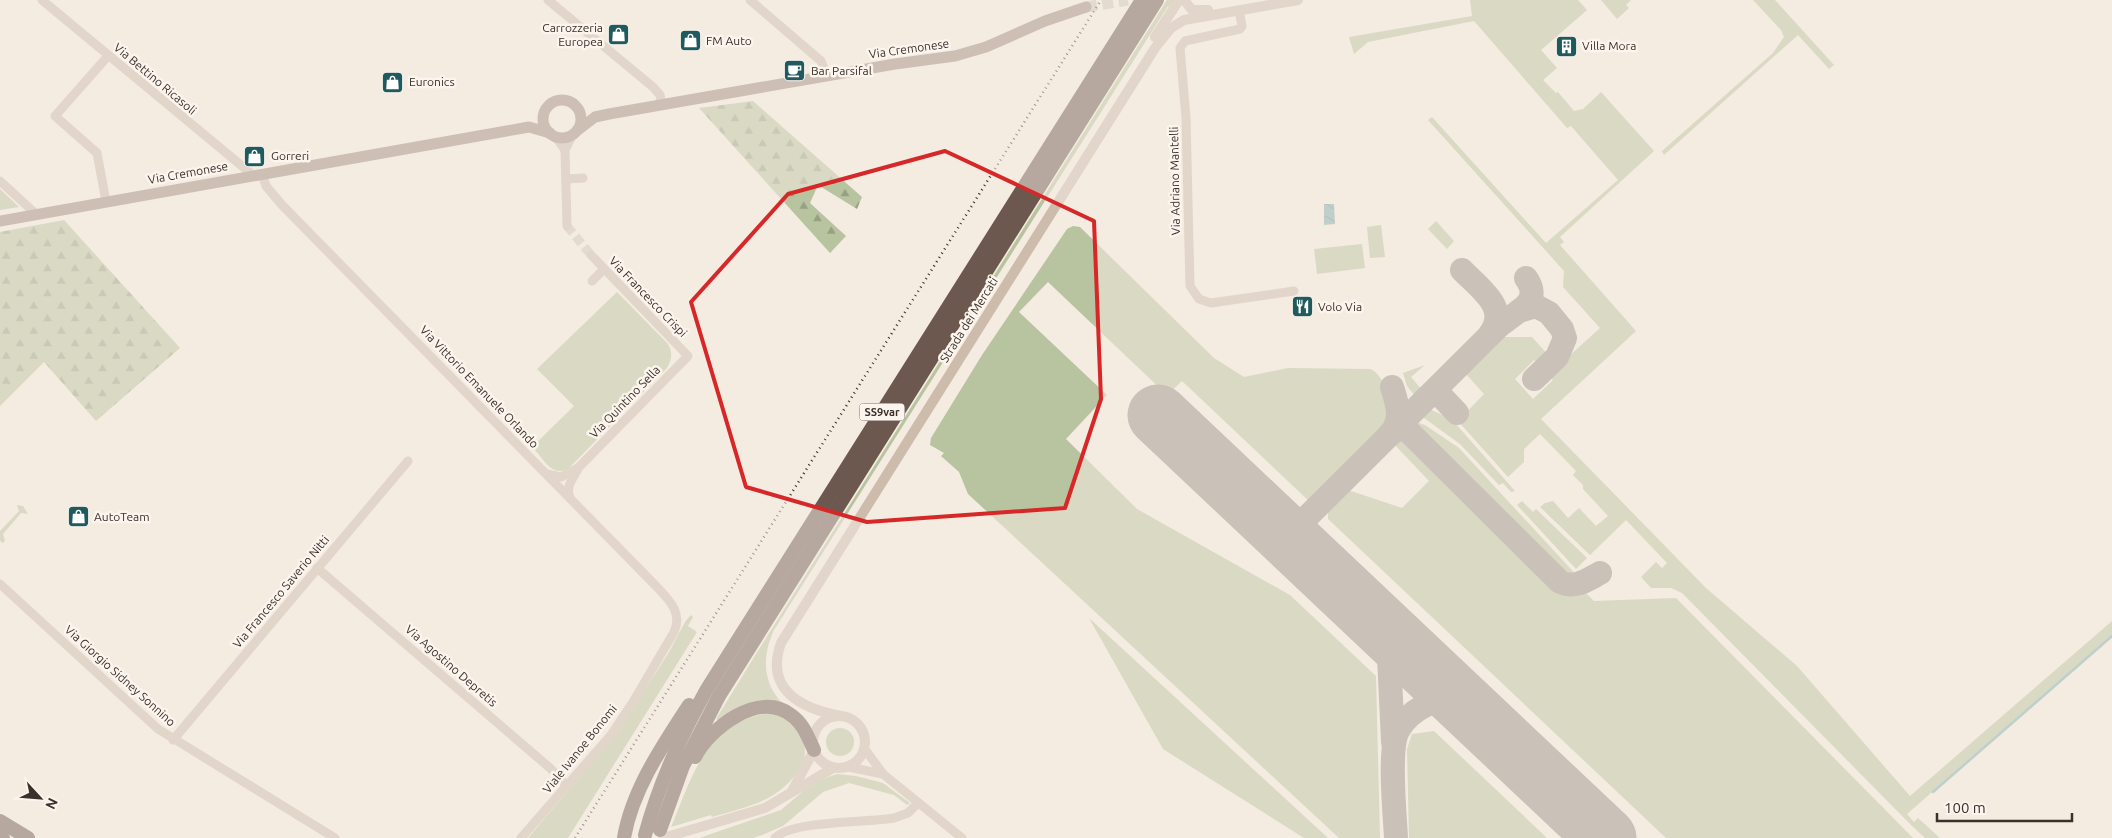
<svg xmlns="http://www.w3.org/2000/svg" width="2112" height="838" font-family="Ubuntu,sans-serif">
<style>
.green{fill:#b8c4a0}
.forest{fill:url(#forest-firs)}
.water{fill:url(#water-waves)}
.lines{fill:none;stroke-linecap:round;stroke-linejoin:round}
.stream{stroke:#7fb0b2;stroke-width:2.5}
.taxiway{stroke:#988e86;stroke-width:24}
.runway{stroke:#988e86;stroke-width:61}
.minor-tunnel{stroke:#cfc6bd;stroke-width:9;stroke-dasharray:9 4.5;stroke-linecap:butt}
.secondary-tunnel{stroke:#cfc6bd;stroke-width:11;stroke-dasharray:11 5.5;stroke-linecap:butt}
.minor{stroke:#cdbbac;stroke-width:9}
.tertiary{stroke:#cdbbac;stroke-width:10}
.secondary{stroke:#a18a7d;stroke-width:11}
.trunk{stroke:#6c584f;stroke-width:14}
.rail{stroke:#3b302b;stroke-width:2.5;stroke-dasharray:1 4;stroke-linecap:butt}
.marked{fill:none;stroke:#d62828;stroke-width:4;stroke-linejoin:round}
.labels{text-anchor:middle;stroke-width:5;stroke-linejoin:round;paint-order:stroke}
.shield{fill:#fbf5ee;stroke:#756b66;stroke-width:1}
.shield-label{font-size:11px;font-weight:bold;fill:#3b302b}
.poi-label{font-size:12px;fill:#3b302b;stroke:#fbf5ee;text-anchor:start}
.street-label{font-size:12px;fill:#3b302b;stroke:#fbf5ee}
</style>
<defs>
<pattern id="forest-firs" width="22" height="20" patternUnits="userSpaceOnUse" patternTransform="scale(1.25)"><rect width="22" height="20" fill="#b8c4a0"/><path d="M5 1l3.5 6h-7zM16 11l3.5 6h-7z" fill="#97a083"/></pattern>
<pattern id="water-waves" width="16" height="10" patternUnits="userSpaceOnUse" patternTransform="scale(1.25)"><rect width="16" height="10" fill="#7fb0b2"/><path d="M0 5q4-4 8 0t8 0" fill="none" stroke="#699091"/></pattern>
</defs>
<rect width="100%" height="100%" fill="#f4ebe1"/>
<!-- green -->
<g class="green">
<path d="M1167,0H1174L1170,7L1168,6L774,630C762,656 762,683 783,704L718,720L716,719L756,654Z"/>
<polygon points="1470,0 1578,0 1587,10 1541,50 1557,68 1543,80 1556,93 1558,92 1574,111 1583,109 1601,92 1654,151 1560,237 1564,242 1560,245 1636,331 1541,419 1706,588 1797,666 1910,796 2112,621 2112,635 1907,814 1914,822 1918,818 1940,838 1925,838 1912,826 1682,593 1671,588 1651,588 1641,577 1656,562 1662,568 1667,563 1626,520 1590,555 1540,507 1545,503 1553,501 1568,518 1579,508 1596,526 1608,516 1583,489 1583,485 1573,475 1576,471 1540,434 1524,449 1524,462 1508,477 1458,421 1484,394 1466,374 1503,337 1532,337 1549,356 1539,365 1534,360 1515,379 1533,399 1553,380 1548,375 1600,328 1563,287 1564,271 1428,120 1432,117 1546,243 1618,180 1571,126 1567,128 1474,21 1368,42 1354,54 1349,37 1472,16"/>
<polygon points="1601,0 1631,0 1626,5 1629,8 1617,19"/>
<polygon points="1753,0 1775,0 1834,65 1829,69 1798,35 1664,155 1662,151 1773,53 1784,37 1781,30"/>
<polygon points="0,189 19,207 0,210"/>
<polygon points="1436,221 1454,241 1447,249 1428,229"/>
<polygon points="1381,225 1385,257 1370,258 1367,227"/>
<path d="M1073,226L1080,227L1214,358L1244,377L1288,368L1370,369C1385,374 1395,410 1390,424L1311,503L1182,381L1167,395L1048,282L1019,312L1107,395L1066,439L1137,509L1290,595L1376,676L1380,838H1339L968,494L959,472L941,456L944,453L930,445L931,438L982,355L1067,229Z"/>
<polygon points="1362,244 1365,268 1317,274 1314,249"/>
<path d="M617,292L668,344C673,353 672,361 666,369L570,467C552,480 543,457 532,447L574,406L537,369Z"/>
<polygon points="1425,365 1411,377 1423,391 1415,396 1407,386 1403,373"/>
<polygon points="1427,408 1447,417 1454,424 1455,423 1515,491 1511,492 1503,483 1499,485 1460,444 1424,418 1420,414"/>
<polygon points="1416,422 1425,425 1459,448 1580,579 1565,580 1558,575 1408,426"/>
<polygon points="1400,433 1409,435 1558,585 1570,593 1581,588 1594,601 1676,598 1913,838 1666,838 1328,519 1328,505 1345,489 1402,508 1429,481 1392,442"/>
<polygon points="1522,501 1533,512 1536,509 1587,558 1576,569 1517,505"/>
<polygon points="17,505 23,506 28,514 21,513 3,534 5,541 2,543 0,540 0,531 19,511"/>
<polygon points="691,615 693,617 688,626 697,632 568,838 528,838 619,731 669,652 685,622"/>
<polygon points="1089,618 1328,838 1304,838 1163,749"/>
<path d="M773,713C791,719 790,721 801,736C807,746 806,758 800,768C780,801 747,807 712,817L711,815L671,827C693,775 707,718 773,713Z"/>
<circle cx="840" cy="742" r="14"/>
<polygon points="1434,731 1547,838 1409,838 1407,749 1412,734"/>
<polygon points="837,774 856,776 883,783 910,803 907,805 894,795 849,783 823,792 783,826 762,835 753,838 699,838 781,810 814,782"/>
</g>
<!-- forest -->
<g class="forest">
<polygon points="753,101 862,197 857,209 818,185 810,203 846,236 830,253 699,108"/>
<polygon points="64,220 180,348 96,421 44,362 0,406 0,232"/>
</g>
<!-- water -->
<polygon class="water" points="1324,204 1334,204 1335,224 1324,225"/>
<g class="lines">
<!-- stream -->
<polyline class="stream" points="1933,792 2112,636"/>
<!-- taxiway -->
<g class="taxiway">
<path d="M1462,270C1480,289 1510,308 1490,334"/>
<path d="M1519,311C1532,302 1536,292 1526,278"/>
<polyline points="1428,397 1433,394 1440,395 1457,413"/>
<path d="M1391,433C1403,418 1397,403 1392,387"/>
<path d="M1390,434L1400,428H1405L1560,582C1575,589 1587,580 1600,573"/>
<path d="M1308,556C1296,543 1298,528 1309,515L1499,326L1519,311L1536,306L1549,313L1562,329L1565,338L1557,357L1534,379"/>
<polyline points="1352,598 1379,631 1389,656 1393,742"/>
<path d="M1396,838C1395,815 1388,749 1398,731C1404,719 1414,711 1426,705C1445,696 1460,703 1475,714"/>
</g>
<!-- runway -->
<polyline class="runway" points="1158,415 1606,838"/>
<!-- minor-tunnel -->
<polyline class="minor-tunnel" points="567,226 591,255"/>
<!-- secondary-tunnel -->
<polyline class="secondary-tunnel" points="1086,7 1128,0"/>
<!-- minor -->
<g class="minor">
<polyline points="42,0 254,176"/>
<polyline points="548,0 653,87 660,95 662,105"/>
<polyline points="750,0 814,55 821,61 827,76"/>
<polyline points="1239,10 1242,26 1240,29 1185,41 1180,48 1186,118 1190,286 1199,299 1211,303 1294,291"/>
<polyline points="555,136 565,150"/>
<path d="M262,174L266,186L282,205L657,587C669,600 683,613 674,632L633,702L611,735L521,838"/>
<polyline points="566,179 583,178"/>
<polyline points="0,181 37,215"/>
<polyline points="106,201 97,153 55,116 108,56"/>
<polyline points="567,226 565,150 573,134"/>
<polyline points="592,281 604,269"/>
<polyline points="547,474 561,477 578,468"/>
<path d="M570,498C565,485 574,478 579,467L688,356L591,255"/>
<polyline points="317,568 550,768 567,786"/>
<polyline points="0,584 158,729 335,838"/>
<polyline points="173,740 408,461"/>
<polyline points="848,767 883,774 864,748"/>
<polyline points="883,774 962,838"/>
<path d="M775,838C793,820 866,823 894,818L908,813L918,803"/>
</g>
<!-- tertiary -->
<g class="tertiary">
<polyline points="1184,0 1192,10 1208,10"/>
<polyline points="1155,37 1179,0"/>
<path d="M841,716C802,709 764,690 781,643L1155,48L1171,28L1184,20L1298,0"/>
<circle cx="839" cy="742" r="26"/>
<polyline points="792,791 814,750"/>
<polyline points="663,838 765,808 833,768"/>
</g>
<!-- secondary -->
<g class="secondary">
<circle cx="562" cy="119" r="19"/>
<polyline points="578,130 595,117 609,114 895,64 955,56 986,47 1045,21 1086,7"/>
<polyline points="0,221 529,127 550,133"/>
</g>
<!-- trunk -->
<g class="trunk">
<path d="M695,757C710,728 759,690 791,715C803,723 808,737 814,750"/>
<polyline points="0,821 28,838"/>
<polyline points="660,830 683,766 719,696 1157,0"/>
<path d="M645,835C659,784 681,735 707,689L1142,0"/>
<polyline points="0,836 3,838"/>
<path d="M624,838C632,790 663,745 689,705"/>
</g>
<!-- rail -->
<polyline class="rail" points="575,838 1101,0"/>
</g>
<!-- marked area -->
<path d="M0 0H2112V838H0ZM945,151L1094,221L1101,399L1065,508L867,522L746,487L691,302L788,194Z" fill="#f4ebe1" fill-opacity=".55" fill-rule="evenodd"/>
<path class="marked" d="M945,151L1094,221L1101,399L1065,508L867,522L746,487L691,302L788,194Z"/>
<!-- icons -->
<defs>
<symbol id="shop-square" viewBox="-11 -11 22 22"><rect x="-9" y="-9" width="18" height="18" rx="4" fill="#1f5a5e" stroke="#fbf5ee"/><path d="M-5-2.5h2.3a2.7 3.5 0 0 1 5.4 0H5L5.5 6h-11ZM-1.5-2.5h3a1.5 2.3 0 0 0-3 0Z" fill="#fff"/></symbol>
<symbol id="building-square" viewBox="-11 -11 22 22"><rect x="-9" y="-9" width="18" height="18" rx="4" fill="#1f5a5e" stroke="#fbf5ee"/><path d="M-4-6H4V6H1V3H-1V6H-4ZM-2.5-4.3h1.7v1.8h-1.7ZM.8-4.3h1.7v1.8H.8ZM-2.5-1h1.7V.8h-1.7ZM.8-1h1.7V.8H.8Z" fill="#fff"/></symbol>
<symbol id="cafe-square" viewBox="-11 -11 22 22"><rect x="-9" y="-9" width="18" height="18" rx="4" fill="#1f5a5e" stroke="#fbf5ee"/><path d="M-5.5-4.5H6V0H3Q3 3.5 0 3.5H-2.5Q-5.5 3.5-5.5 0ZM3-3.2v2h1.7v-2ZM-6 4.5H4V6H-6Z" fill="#fff"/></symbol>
<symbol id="restaurant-square" viewBox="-11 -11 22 22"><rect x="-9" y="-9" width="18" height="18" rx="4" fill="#1f5a5e" stroke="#fbf5ee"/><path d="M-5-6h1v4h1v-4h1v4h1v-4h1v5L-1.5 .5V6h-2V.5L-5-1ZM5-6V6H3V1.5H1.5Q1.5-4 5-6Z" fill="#fff"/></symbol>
</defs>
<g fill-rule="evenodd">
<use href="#shop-square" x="606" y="22" width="25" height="25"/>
<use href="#shop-square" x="678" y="28" width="25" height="25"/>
<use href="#building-square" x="1554" y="34" width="25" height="25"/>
<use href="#cafe-square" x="782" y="58" width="25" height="25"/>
<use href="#shop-square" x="380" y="70" width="25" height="25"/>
<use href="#shop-square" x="242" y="144" width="25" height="25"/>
<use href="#restaurant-square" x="1290" y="294" width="25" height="25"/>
<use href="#shop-square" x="66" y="504" width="25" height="25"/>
</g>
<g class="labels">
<!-- shield labels -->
<rect class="shield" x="859.5" y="403.5" width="45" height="17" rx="4"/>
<g class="shield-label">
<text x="882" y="416">SS9var</text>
</g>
<!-- poi labels -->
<g class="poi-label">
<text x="603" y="32" text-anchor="end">Carrozzeria<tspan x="603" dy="14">Europea</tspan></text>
<text x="706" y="45">FM Auto</text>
<text x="1582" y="50">Villa Mora</text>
<text x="811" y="75">Bar Parsifal</text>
<text x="409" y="86">Euronics</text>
<text x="271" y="160">Gorreri</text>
<text x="1318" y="311">Volo Via</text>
<text x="94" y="521">AutoTeam</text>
</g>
<!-- street labels -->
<g class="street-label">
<text transform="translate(909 49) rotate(-8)" y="4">Via Cremonese</text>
<text transform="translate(155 79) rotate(40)" y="4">Via Bettino Ricasoli</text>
<text transform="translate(188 173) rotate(-10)" y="4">Via Cremonese</text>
<text transform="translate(1175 181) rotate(-91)" y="4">Via Adriano Mantelli</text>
<text transform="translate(648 297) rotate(46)" y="4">Via Francesco Crispi</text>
<text transform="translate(969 320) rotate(-58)" y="4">Strada dei Mercati</text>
<text transform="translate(479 387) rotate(46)" y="4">Via Vittorio Emanuele Orlando</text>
<text transform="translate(625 402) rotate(-46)" y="4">Via Quintino Sella</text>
<text transform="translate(281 592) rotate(-50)" y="4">Via Francesco Saverio Nitti</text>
<text transform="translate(451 666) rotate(41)" y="4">Via Agostino Depretis</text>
<text transform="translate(120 676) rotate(42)" y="4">Via Giorgio Sidney Sonnino</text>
<text transform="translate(580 749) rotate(-51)" y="4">Viale Ivanoe Bonomi</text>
</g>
</g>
<!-- north arrow -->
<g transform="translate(40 798) rotate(116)" stroke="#fbf5ee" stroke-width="4" paint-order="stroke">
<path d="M0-4L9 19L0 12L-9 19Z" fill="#3b302b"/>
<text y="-8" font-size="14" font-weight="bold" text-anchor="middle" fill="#3b302b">N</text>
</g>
<!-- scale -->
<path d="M1937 813v8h135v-8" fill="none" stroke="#3b302b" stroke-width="2.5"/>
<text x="1944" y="813" font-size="15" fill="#3b302b" stroke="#fbf5ee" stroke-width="4" paint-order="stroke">100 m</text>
</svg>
